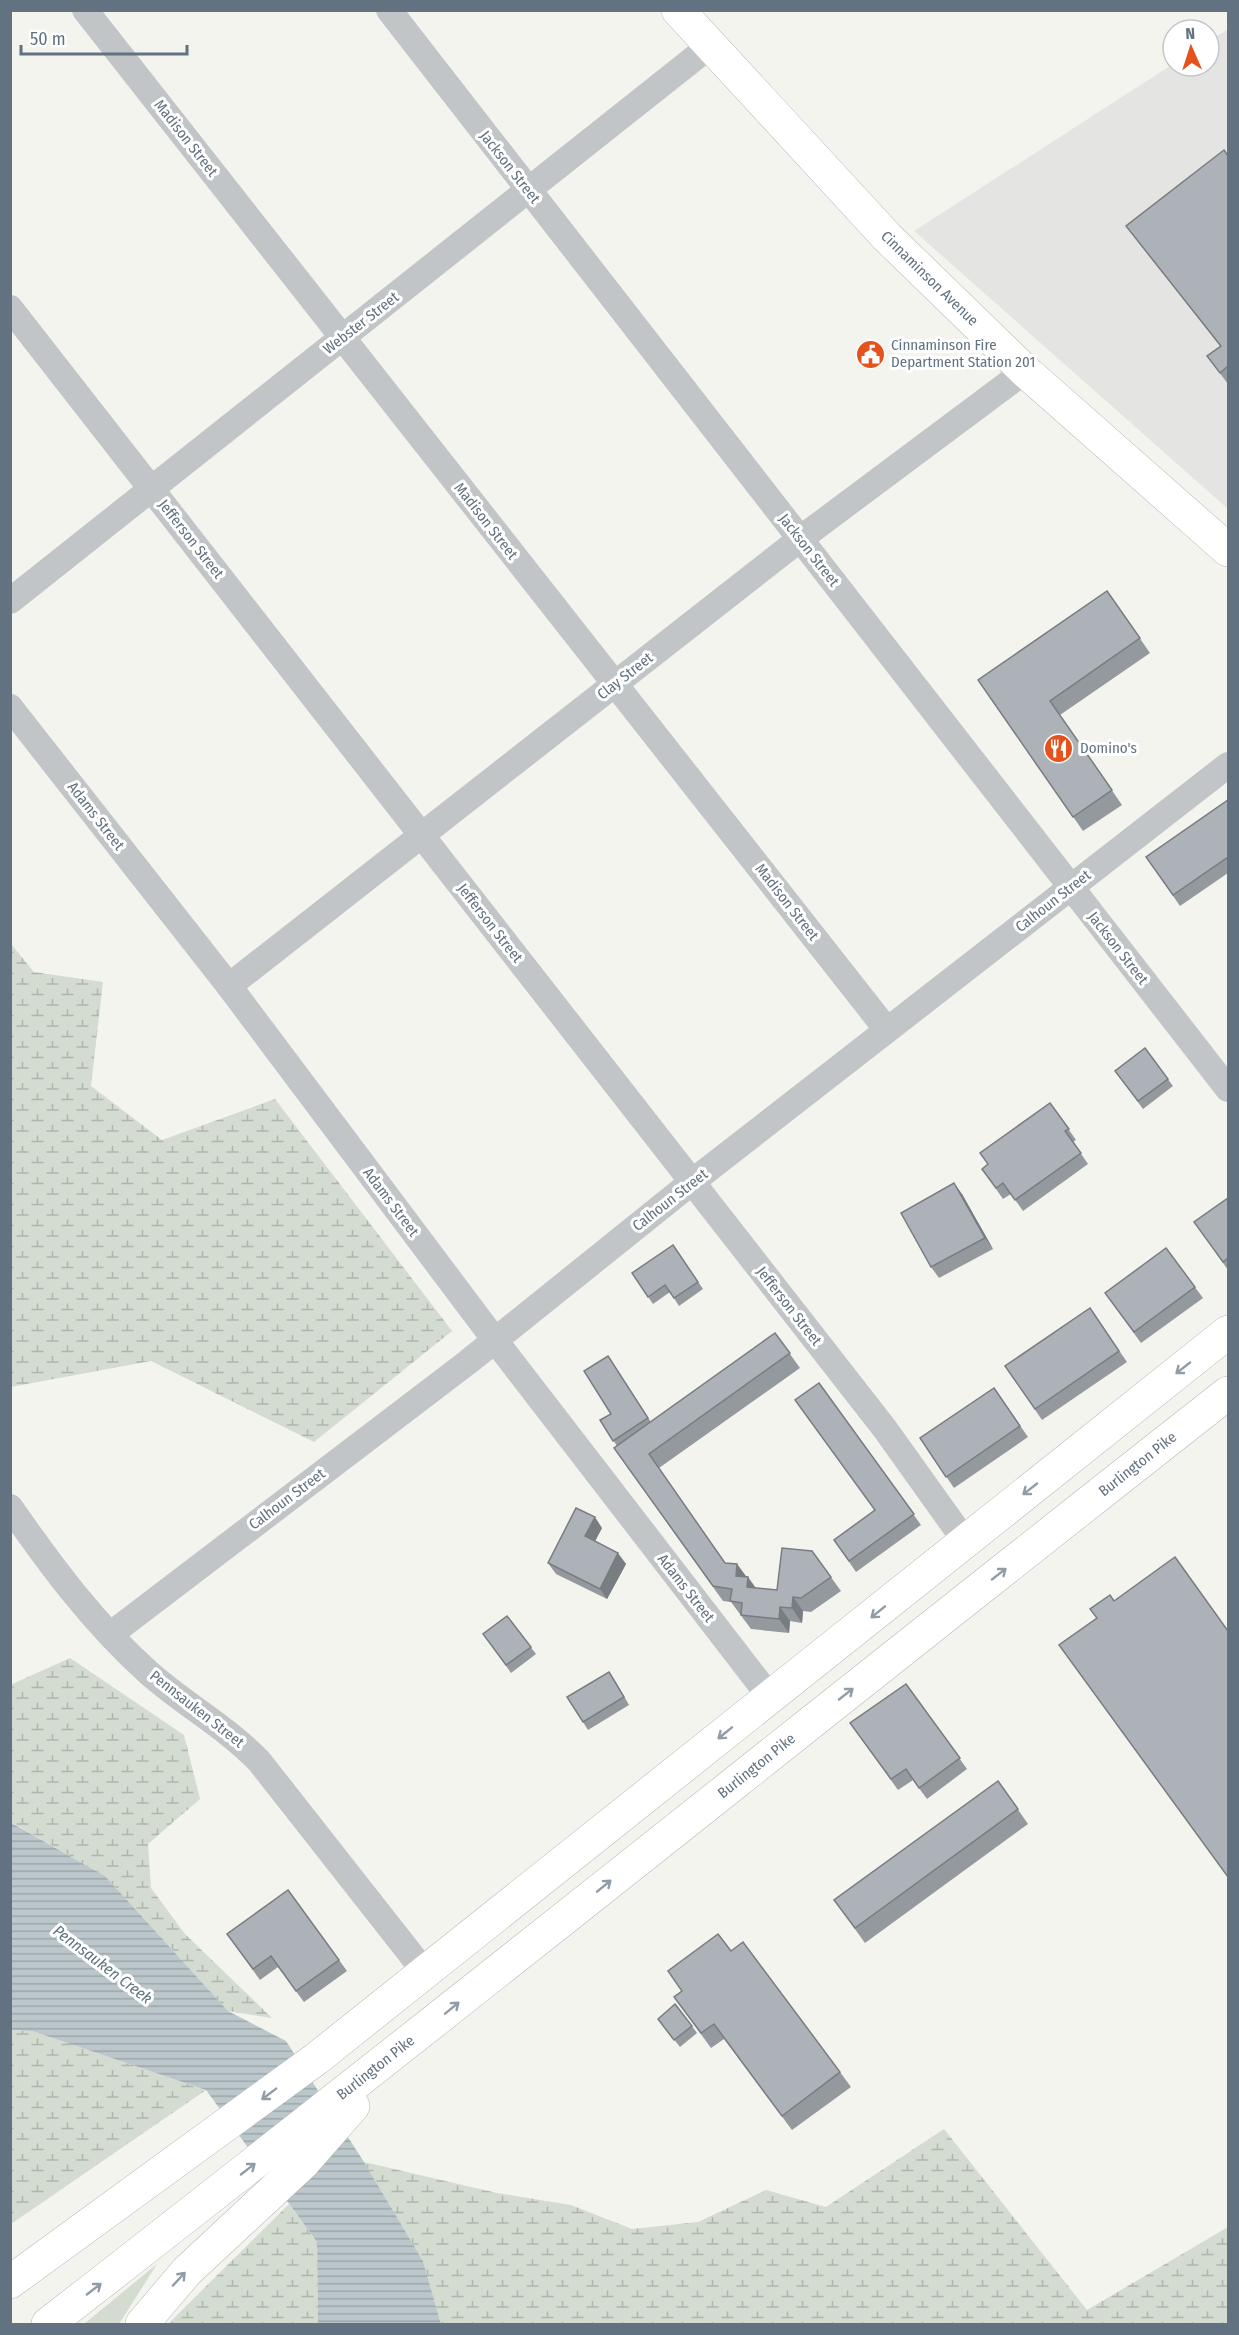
<svg xmlns="http://www.w3.org/2000/svg" width="1239" height="2335" font-family="'Fira Sans Condensed',sans-serif">
<style>
.built{fill:#e4e5e3}
.green{fill:#d4dbd0}
.wetland{fill:url(#wetland-marsh)}
.water{fill:url(#water-rules)}
.lines{fill:none;stroke-linecap:round;stroke-linejoin:round}
.major-casing{stroke:#b4b8bc;stroke-width:34}
.highway-casing{stroke:#b4b7ba;stroke-width:34}
.minor{stroke:#c1c5c8;stroke-width:26}
.major{stroke:#fff;stroke-width:33}
.highway{stroke:#fff;stroke-width:33}
.wall{fill:#94999e}
.shaded-wall{fill:#787d81}
.building{fill:#acb2b8;stroke:#787d81;stroke-width:1.5}
.oneway{stroke:#919ca7}
.labels{text-anchor:middle;stroke-width:6;stroke-linejoin:round;paint-order:stroke}
.street-label{font-size:15px;fill:#627281;stroke:#fff}
.poi-label{font-size:15px;fill:#627281;stroke:#fff;text-anchor:start}
.water-label{font-size:16px;font-style:italic;fill:#5e757f;stroke:#fff}
</style>
<defs>
<pattern id="wetland-marsh" width="20" height="14" patternUnits="userSpaceOnUse" patternTransform="scale(1.5)"><rect width="20" height="14" fill="#d4dbd0"/><path d="M1 5h8M5 5V1M11 12h8M15 12V8" fill="none" stroke="#afb6ae"/></pattern>
<pattern id="water-rules" width="6" height="5" patternUnits="userSpaceOnUse" patternTransform="scale(1.5)"><rect width="6" height="5" fill="#bcc7cc"/><path d="M0 2.5h6" fill="none" stroke="#9ca6ab"/></pattern>
</defs>
<rect width="100%" height="100%" fill="#f4f4ef"/>
<!-- built -->
<polygon class="built" points="1228,29 1228,509 914,231 1173,64 1209,66 1209,41"/>
<!-- green -->
<polygon class="green" points="157,2264 119,2324 84,2324"/>
<!-- wetland -->
<g class="wetland">
<polygon points="11,944 34,972 103,982 91,1086 162,1140 275,1099 452,1331 314,1442 151,1361 11,1387"/>
<polygon points="70,1658 184,1735 200,1799 148,1844 151,1888 185,1934 272,2018 228,2011 105,1876 11,1822 10,1685"/>
<polygon points="10,2030 32,2031 206,2090 11,2224"/>
<polygon points="944,2129 1087,2310 1228,2227 1228,2324 441,2324 423,2261 364,2162 497,2193 571,2205 632,2229 698,2222 766,2190 826,2207"/>
<polygon points="289,2204 317,2242 318,2324 168,2324"/>
</g>
<!-- water -->
<polygon class="water" points="10,1822 105,1876 228,2011 286,2041 364,2162 423,2261 441,2324 318,2324 317,2242 206,2090 32,2031 11,2030"/>
<g class="lines">
<defs>
<g id="major">
<path id="s1" d="M678,10L887,237L1025,371L1228,550"/>
</g>
<g id="highway">
<polyline points="10,2282 316,2059 1228,1332"/>
<path id="s2" d="M48,2324C444,2017 834,1702 1228,1393"/>
<polyline points="142,2324 187,2271 302,2164 353,2106"/>
</g>
</defs>
<!-- major casing -->
<use href="#major" class="major-casing"/>
<!-- highway casing -->
<use href="#highway" class="highway-casing"/>
<!-- minor -->
<g class="minor">
<polyline points="85,10 887,1030"/>
<polyline points="389,10 1228,1089"/>
<polyline points="10,308 885,1429 965,1541"/>
<polyline points="10,601 711,45"/>
<polyline points="10,707 229,986 494,1339 770,1697"/>
<polyline points="229,986 800,539 1025,371"/>
<path d="M10,1507C51,1566 95,1625 149,1673C185,1705 225,1726 259,1761L424,1971"/>
<polyline points="111,1634 468,1362 692,1182 1228,765"/>
</g>
<!-- major -->
<use href="#major" class="major"/>
<!-- highway -->
<use href="#highway" class="highway"/>
</g>
<!-- wall -->
<g class="wall">
<polygon points="1228,156 1228,384 1207,356 1220,346 1126,226"/>
<polygon points="1107,591 1150,653 1060,715 1122,805 1083,831 978,680"/>
<polygon points="1228,800 1228,873 1180,906 1146,857"/>
<polygon points="1145,1048 1173,1086 1143,1109 1115,1071"/>
<polygon points="1050,1103 1076,1140 1073,1142 1088,1164 1023,1211 1011,1194 1003,1199 982,1169 988,1164"/>
<polygon points="962,1194 993,1249 939,1278 931,1267"/>
<polygon points="1228,1198 1228,1270 1202,1233"/>
<polygon points="673,1245 703,1289 679,1306 670,1292 653,1304 632,1273"/>
<polygon points="1166,1248 1203,1298 1141,1343 1105,1293"/>
<polygon points="1090,1308 1127,1362 1042,1420 1005,1366"/>
<polygon points="775,1333 800,1368 659,1468 725,1563 737,1564 755,1588 777,1590 812,1551 841,1591 811,1612 803,1611 802,1623 790,1621 789,1633 751,1629 731,1602 723,1601 614,1448 617,1446 600,1420 611,1414 608,1356 651,1422"/>
<polygon points="819,1383 921,1525 856,1572 834,1540 875,1511"/>
<polygon points="994,1388 1028,1437 954,1488 920,1438"/>
<polygon points="602,1528 595,1541 626,1564 607,1599 556,1574 548,1563"/>
<polygon points="507,1616 536,1654 511,1673 483,1634"/>
<polygon points="614,1679 629,1705 588,1730 583,1722"/>
<polygon points="906,1684 967,1769 927,1799 913,1780 898,1790 850,1723"/>
<polygon points="998,1781 1028,1824 865,1943 834,1900"/>
<polygon points="288,1890 347,1971 304,2002 278,1967 260,1980 227,1934"/>
<polygon points="731,1951 840,2072 851,2087 792,2130 724,2039 711,2048 674,1997"/>
<polygon points="658,2019 692,2026 697,2033 680,2047"/>
</g>
<!-- shaded-wall -->
<g class="shaded-wall">
<polygon points="954,1183 962,1194 993,1249 985,1238"/>
<polygon points="595,1517 602,1528 592,1547 585,1536"/>
<polygon points="618,1553 626,1564 607,1599 600,1589"/>
<polygon points="737,1564 747,1578 736,1576"/>
<polygon points="748,1577 758,1591 747,1587"/>
<polygon points="793,1597 803,1611 802,1623 792,1608"/>
<polygon points="780,1607 790,1621 789,1633 779,1619"/>
</g>
<!-- building -->
<g class="building">
<polygon points="1224,150 1228,156 1228,366 1220,373 1207,356 1221,346 1126,226"/>
<polygon points="1107,591 1140,638 1050,701 1112,790 1073,817 978,680"/>
<polygon points="1228,800 1228,857 1173,895 1146,857"/>
<polygon points="1145,1048 1168,1079 1138,1101 1115,1071"/>
<polygon points="1050,1103 1069,1129 1065,1131 1081,1153 1015,1200 1003,1183 996,1188 982,1169 988,1164 980,1153"/>
<polygon points="954,1183 985,1238 931,1267 901,1213"/>
<polygon points="1228,1198 1228,1258 1223,1262 1194,1222"/>
<polygon points="673,1245 698,1282 674,1298 665,1285 648,1297 632,1273"/>
<polygon points="1166,1248 1195,1287 1134,1332 1105,1293"/>
<polygon points="1090,1308 1119,1351 1035,1409 1005,1366"/>
<polygon points="775,1333 790,1353 649,1454 725,1563 737,1564 736,1576 748,1577 747,1587 777,1590 782,1548 812,1551 831,1577 801,1598 793,1597 792,1608 780,1607 779,1619 741,1615 742,1603 730,1601 732,1589 713,1586 614,1448"/>
<polygon points="608,1356 648,1418 613,1441 600,1420 611,1414 584,1371"/>
<polygon points="819,1383 914,1514 849,1561 834,1540 875,1510 795,1400"/>
<polygon points="994,1388 1020,1426 946,1477 920,1438"/>
<polygon points="576,1508 595,1517 585,1536 618,1553 600,1589 548,1563"/>
<polygon points="1175,1557 1228,1631 1228,1877 1059,1645 1097,1618 1090,1609 1110,1595 1114,1601"/>
<polygon points="507,1616 531,1647 506,1665 483,1634"/>
<polygon points="609,1672 624,1697 583,1722 567,1697"/>
<polygon points="906,1684 960,1758 919,1788 906,1769 891,1779 850,1723"/>
<polygon points="998,1781 1018,1809 855,1928 834,1900"/>
<polygon points="288,1890 339,1960 296,1991 271,1956 253,1969 227,1934"/>
<polygon points="718,1934 731,1951 743,1942 840,2072 782,2116 714,2024 701,2033 674,1997 682,1991 668,1971"/>
<polygon points="675,2004 692,2026 674,2040 658,2019"/>
</g>
<!-- one-way arrows -->
<defs><path id="oneway-shaft" d="M-6 0H5M1.5-3L5.5 0L1.5 3" fill="none" stroke-width="1.6" stroke-linecap="round" stroke-linejoin="round" transform="scale(1.5)"/></defs>
<g class="oneway">
<use href="#oneway-shaft" transform="translate(1183 1368) rotate(142)"/>
<use href="#oneway-shaft" transform="translate(1030 1489) rotate(142)"/>
<use href="#oneway-shaft" transform="translate(999 1574) rotate(-38)"/>
<use href="#oneway-shaft" transform="translate(878 1612) rotate(141)"/>
<use href="#oneway-shaft" transform="translate(846 1694) rotate(-38)"/>
<use href="#oneway-shaft" transform="translate(725 1733) rotate(141)"/>
<use href="#oneway-shaft" transform="translate(604 1886) rotate(-39)"/>
<use href="#oneway-shaft" transform="translate(452 2008) rotate(-39)"/>
<use href="#oneway-shaft" transform="translate(269 2094) rotate(143)"/>
<use href="#oneway-shaft" transform="translate(248 2169) rotate(-38)"/>
<use href="#oneway-shaft" transform="translate(179 2279) rotate(-47)"/>
<use href="#oneway-shaft" transform="translate(94 2289) rotate(-38)"/>
</g>
<!-- icons -->
<defs>
<symbol id="civic-disc" viewBox="-11 -11 22 22"><circle r="9.5" fill="#e6521d" stroke="#fff"/><path d="M-.6-6.5H3V-4.5H.6V-3L4-1V1h2V6H-6V1h2V-1L-.6-3ZM-1.2 2.5V6h2.4V2.5Z" fill="#fff"/></symbol>
<symbol id="restaurant-disc" viewBox="-11 -11 22 22"><circle r="9.5" fill="#e6521d" stroke="#fff"/><path d="M-5-6h1v4h1v-4h1v4h1v-4h1v5L-1.5 .5V6h-2V.5L-5-1ZM5-6V6H3V1.5H1.5Q1.5-4 5-6Z" fill="#fff"/></symbol>
</defs>
<g fill-rule="evenodd">
<use href="#civic-disc" x="854" y="338" width="33" height="33"/>
<use href="#restaurant-disc" x="1042" y="732" width="33" height="33"/>
</g>
<g class="labels">
<!-- street labels -->
<g class="street-label">
<text transform="translate(186 138) rotate(52)" y="5">Madison Street</text>
<text transform="translate(510 167) rotate(52)" y="5">Jackson Street</text>
<text dy="5" stroke="none"><textPath href="#s1" startOffset="368">Cinnaminson Avenue</textPath></text>
<text transform="translate(361 323) rotate(-38)" y="5">Webster Street</text>
<text transform="translate(486 521) rotate(52)" y="5">Madison Street</text>
<text transform="translate(191 539) rotate(52)" y="5">Jefferson Street</text>
<text transform="translate(809 550) rotate(52)" y="5">Jackson Street</text>
<text transform="translate(625 676) rotate(-38)" y="5">Clay Street</text>
<text transform="translate(96 816) rotate(52)" y="5">Adams Street</text>
<text transform="translate(1053 901) rotate(-38)" y="5">Calhoun Street</text>
<text transform="translate(787 902) rotate(52)" y="5">Madison Street</text>
<text transform="translate(490 923) rotate(52)" y="5">Jefferson Street</text>
<text transform="translate(1118 948) rotate(52)" y="5">Jackson Street</text>
<text transform="translate(670 1200) rotate(-38)" y="5">Calhoun Street</text>
<text transform="translate(391 1202) rotate(53)" y="5">Adams Street</text>
<text transform="translate(789 1306) rotate(52)" y="5">Jefferson Street</text>
<text dy="5" stroke="none"><textPath href="#s2" startOffset="1388">Burlington Pike</textPath></text>
<text transform="translate(287 1499) rotate(-37)" y="5">Calhoun Street</text>
<text transform="translate(686 1588) rotate(52)" y="5">Adams Street</text>
<text transform="translate(197 1709) rotate(38)" y="5">Pennsauken Street</text>
<text dy="5" stroke="none"><textPath href="#s2" startOffset="902">Burlington Pike</textPath></text>
<text dy="5" stroke="none"><textPath href="#s2" startOffset="416">Burlington Pike</textPath></text>
</g>
<!-- poi labels -->
<g class="poi-label">
<text x="891" y="350">Cinnaminson Fire<tspan x="891" dy="17">Department Station 201</tspan></text>
<text x="1080" y="753">Domino's</text>
</g>
<!-- water labels -->
<g class="water-label">
<text transform="translate(103 1964) rotate(37)" y="6">Pennsauken Creek</text>
</g>
</g>
<!-- border -->
<rect width="1239" height="2335" fill="none" stroke="#627281" stroke-width="24"/>
<!-- north arrow -->
<g transform="translate(1191 48) rotate(357)"><circle r="28" fill="#ffffff" stroke="#c0c7cd" stroke-width="1.5"/>
<path d="M0-4.5L10 22L0 15L-10 22Z" fill="#e6521d"/>
<text y="-9" font-size="16" font-weight="bold" text-anchor="middle" fill="#627281">N</text>
</g>
<!-- scale -->
<path d="M21 45v9h166v-9" fill="none" stroke="#627281" stroke-width="3"/>
<text x="30" y="45" font-size="18" fill="#627281" stroke="#ffffff" stroke-width="4.5" paint-order="stroke">50 m</text>
</svg>
